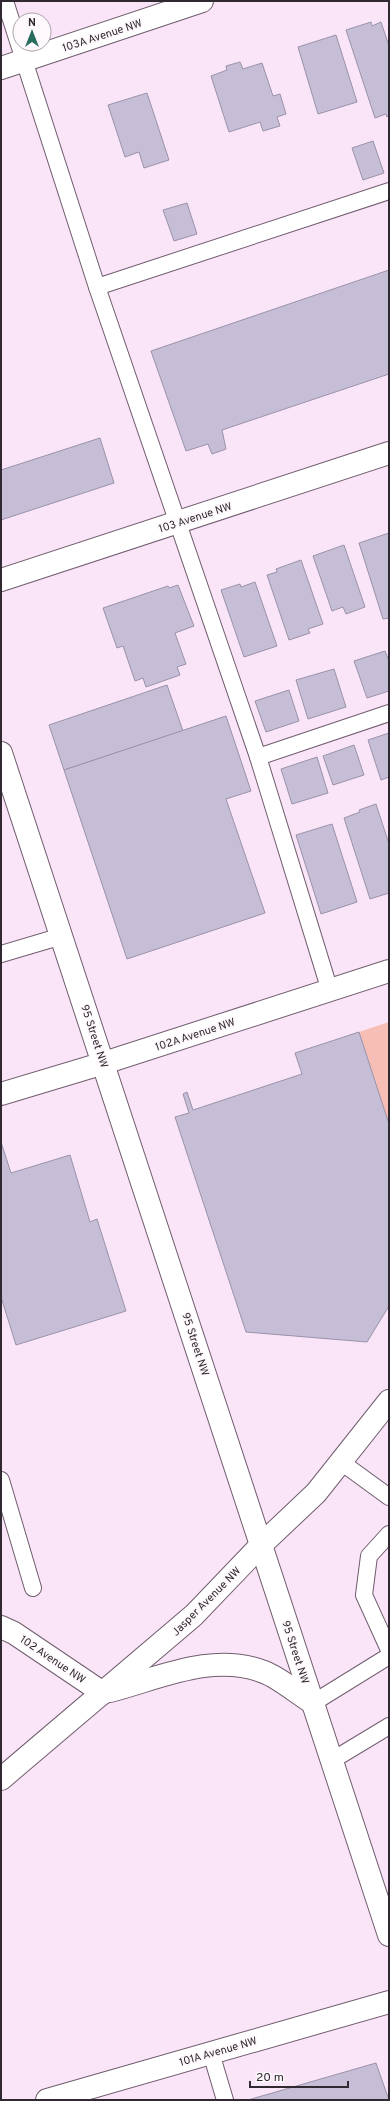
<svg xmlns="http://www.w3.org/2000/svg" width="390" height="2101" font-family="Overpass,sans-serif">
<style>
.green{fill:#f6beb4}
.building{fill:#c5bed6;stroke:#9992a9}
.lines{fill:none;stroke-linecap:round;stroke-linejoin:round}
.lane-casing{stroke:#705d6e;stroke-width:18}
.street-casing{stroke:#705d6e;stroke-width:24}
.secondary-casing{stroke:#705d6e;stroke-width:24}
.lane{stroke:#fff;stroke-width:16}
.street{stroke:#fff;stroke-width:22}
.secondary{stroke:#fff;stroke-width:22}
.labels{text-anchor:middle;stroke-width:3.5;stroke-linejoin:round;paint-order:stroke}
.street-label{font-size:11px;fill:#312931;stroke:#fdf8fc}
</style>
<rect width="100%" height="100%" fill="#fae5f8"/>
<!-- green -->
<polygon class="green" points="389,1022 389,1124 359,1032"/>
<!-- building -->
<g class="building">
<polygon points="371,22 372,26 381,22 389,46 389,116 387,117 386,114 375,118 346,30"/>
<polygon points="336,35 357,102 318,114 298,47"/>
<polygon points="240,62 243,69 262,63 273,96 280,94 286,114 277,117 280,126 263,131 260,122 229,132 211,76 227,70 226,66"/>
<polygon points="147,93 169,160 144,168 139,152 125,157 108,105"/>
<polygon points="373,141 384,173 363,180 352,148"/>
<polygon points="187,203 197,234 174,241 163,210"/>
<polygon points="389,270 389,374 222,430 226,449 212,454 208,444 186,451 151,351"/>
<polygon points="100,438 114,483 1,520 1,470"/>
<polygon points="389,533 389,618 383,619 359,543"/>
<polygon points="344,545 365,607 346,614 343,607 332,611 313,556"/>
<polygon points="301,560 323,624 308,629 310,633 289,640 267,575 277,572 276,569"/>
<polygon points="255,582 277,646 244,657 221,590 240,584 241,587"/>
<polygon points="178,585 194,626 175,633 186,664 177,667 180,675 146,687 143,678 135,681 123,646 117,648 103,608 168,586 169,588"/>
<polygon points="385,651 389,661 389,691 367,698 354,661"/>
<polygon points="334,669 346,707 308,719 296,680"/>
<polygon points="167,685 183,731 64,770 49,725"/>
<polygon points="289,690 299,721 266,732 255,701"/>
<polygon points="226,716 251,791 226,799 265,913 127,959 64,770"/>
<polygon points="389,733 389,777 381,780 368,740"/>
<polygon points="354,745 364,775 333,785 323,756"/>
<polygon points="317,757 328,793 292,804 281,769"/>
<polygon points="376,804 389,844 389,893 370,899 344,818 360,812 359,810"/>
<polygon points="332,824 357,902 321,914 296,835"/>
<polygon points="359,1032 389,1124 389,1306 367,1342 246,1332 175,1117 189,1113 183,1094 187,1092 193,1110 302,1074 295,1053"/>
<polygon points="1,1142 11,1173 70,1155 90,1222 97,1219 126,1311 16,1345 1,1297"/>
<polygon points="376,2063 389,2100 248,2100"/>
</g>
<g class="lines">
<defs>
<g id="lane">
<polyline points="5,1 97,287 258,757 330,991"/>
<polyline points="97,287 389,191"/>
<polyline points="258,757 389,713"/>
<polyline points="1,954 62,936"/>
<polyline points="341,1462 389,1497"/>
<polyline points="1,1480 33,1588"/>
<polyline points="389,1534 369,1556 364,1595 389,1650"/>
<polyline points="313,1703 389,1656"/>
<polyline points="331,1761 389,1726"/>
<polyline points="211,2053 225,2100"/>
</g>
<g id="street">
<polyline points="1,580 389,453"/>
<polyline points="1,1627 14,1633 103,1693"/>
<polyline points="47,2100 389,2002"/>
</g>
<g id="secondary">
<polyline points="1,68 202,1"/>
<polyline points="1,753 389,1935"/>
<polyline points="1,1094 104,1063 389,971"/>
<path d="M110,1691C160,1678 213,1652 264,1672C280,1678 298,1694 313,1703"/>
<polyline points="1,1779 194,1615 261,1545 316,1493 389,1401"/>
</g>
</defs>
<!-- lane casing -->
<use href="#lane" class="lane-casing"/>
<!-- street casing -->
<use href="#street" class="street-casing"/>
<!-- secondary casing -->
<use href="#secondary" class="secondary-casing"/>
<!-- lane -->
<use href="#lane" class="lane"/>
<!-- street -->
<use href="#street" class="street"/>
<!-- secondary -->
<use href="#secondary" class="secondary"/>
</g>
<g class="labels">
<!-- street labels -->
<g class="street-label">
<text transform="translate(102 35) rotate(-18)" y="4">103A Avenue NW</text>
<text transform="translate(195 517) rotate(-18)" y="4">103 Avenue NW</text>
<text transform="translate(195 1034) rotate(-18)" y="4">102A Avenue NW</text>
<text transform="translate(95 1036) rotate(72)" y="4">95 Street NW</text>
<text transform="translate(196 1344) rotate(72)" y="4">95 Street NW</text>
<text transform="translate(206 1601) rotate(-45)" y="4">Jasper Avenue NW</text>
<text transform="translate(296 1652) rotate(72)" y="4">95 Street NW</text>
<text transform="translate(53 1659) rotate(34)" y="4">102 Avenue NW</text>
<text transform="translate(218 2051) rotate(-16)" y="4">101A Avenue NW</text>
</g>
</g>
<!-- border -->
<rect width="390" height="2101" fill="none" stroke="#312931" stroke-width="4"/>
<!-- north arrow -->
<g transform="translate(32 32)"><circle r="19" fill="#fdf8fc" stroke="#aba5ab"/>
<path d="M0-3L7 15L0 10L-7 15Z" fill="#296d5e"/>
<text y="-6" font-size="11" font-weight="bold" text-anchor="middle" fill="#312931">N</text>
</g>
<!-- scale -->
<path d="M250 2081v6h98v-6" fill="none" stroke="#312931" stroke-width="2"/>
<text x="256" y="2081" font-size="12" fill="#312931" stroke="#fdf8fc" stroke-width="3" paint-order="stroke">20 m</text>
</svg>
